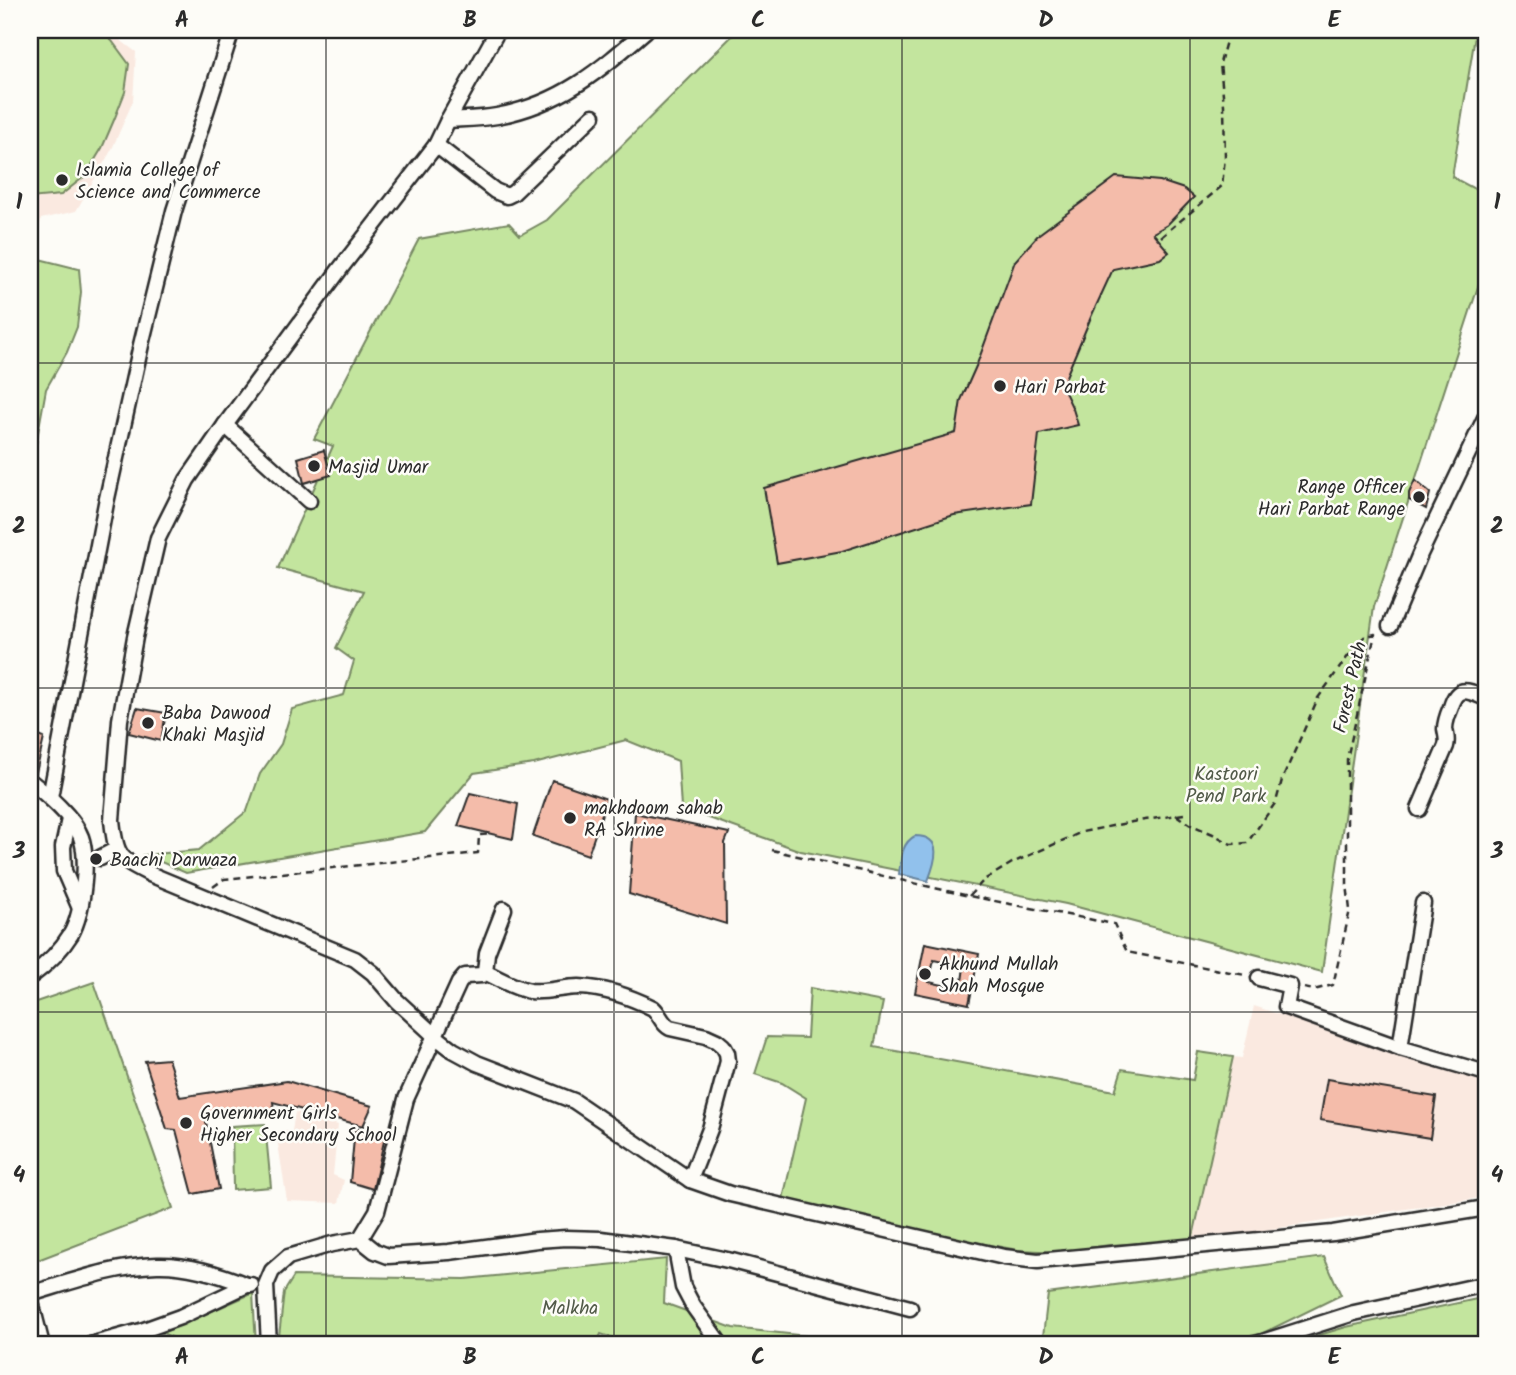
<svg xmlns="http://www.w3.org/2000/svg" width="1516" height="1375" font-family="Kalam,sans-serif">
<style>
.built{fill:#fae9e0}
.green{fill:#c3e59e;stroke:#778864;stroke-width:2}
.water{fill:#91c1ec;stroke:#68859f;stroke-width:2}
.building{fill:#f4bcaa;stroke:#2b2b2b;stroke-width:2;fill-rule:evenodd}
.lines{fill:none;stroke-linecap:round;stroke-linejoin:round}
.street-casing{stroke:#2b2b2b;stroke-width:19}
.path{stroke:#2b2b2b;stroke-width:2.5;stroke-dasharray:7 5;stroke-linecap:butt}
.street{stroke:#fdfcf7;stroke-width:14}
.grid{fill:none;stroke:#2b2b2b;stroke-width:2;stroke-opacity:0.55}
.poi-dot{fill:#2b2b2b;stroke:#fdfcf7;stroke-width:2.5}
.labels{text-anchor:middle;stroke-width:5;stroke-linejoin:round;paint-order:stroke}
.poi-label{font-size:19px;fill:#2b2b2b;stroke:#fdfcf7;text-anchor:start}
.street-label{font-size:19px;fill:#2b2b2b;stroke:#fdfcf7}
.park-label{font-size:19px;fill:#515a48;stroke:#fdfcf7}
.neatline{fill:none;stroke:#2b2b2b;stroke-width:2.5}
.grid-label{font-size:23px;text-anchor:middle;font-weight:bold;fill:#2b2b2b}
</style>
<rect width="100%" height="100%" fill="#fdfcf7"/>
<filter id="ink" filterUnits="userSpaceOnUse"><feTurbulence type="fractalNoise" baseFrequency=".0143" numOctaves="2"/><feDisplacementMap in="SourceGraphic" scale="14" xChannelSelector="R" yChannelSelector="G"/><feConvolveMatrix kernelMatrix="1 2 1 2 8 2 1 2 1" color-interpolation-filters="sRGB"/></filter>
<g filter="url(#ink)">
<!-- built -->
<g class="built">
<polygon points="30,30 107,30 136,52 133,101 112,149 76,211 41,219 30,278"/>
<polygon points="1254,1006 1412,1058 1486,1079 1486,1197 1192,1241 1233,1057 1242,1058"/>
<polygon points="295,1112 338,1125 333,1175 344,1180 339,1203 287,1201 276,1131 292,1131"/>
</g>
<!-- green -->
<g class="green">
<polygon points="30,30 98,30 112,41 129,64 125,92 114,120 102,148 85,176 61,195 30,198"/>
<polygon points="738,30 1476,30 1452,177 1486,195 1486,262 1374,607 1322,972 1066,904 801,851 681,808 678,761 626,740 534,764 474,773 425,832 186,873 145,855 199,850 247,811 260,774 281,744 292,709 344,695 354,661 336,648 364,591 278,568 333,446 314,439 419,239 509,223 520,235 547,220"/>
<polygon points="39,259 79,269 81,292 77,327 67,352 46,389 30,477 30,293"/>
<polygon points="94,982 173,1208 30,1263 30,1004"/>
<polygon points="810,988 883,1002 874,1047 1115,1091 1122,1069 1193,1080 1198,1052 1233,1057 1192,1241 1109,1245 1063,1252 1018,1250 940,1236 783,1199 806,1098 782,1083 755,1074 767,1037 807,1038"/>
<polygon points="265,1124 271,1187 233,1190 232,1126"/>
<polygon points="1324,1257 1341,1295 1261,1334 1189,1345 1042,1345 1048,1294"/>
<polygon points="666,1259 664,1303 733,1328 890,1345 632,1345 601,1334 596,1345 278,1345 284,1292 294,1276 465,1279"/>
<polygon points="253,1293 256,1345 180,1345 174,1338 162,1333"/>
<polygon points="1486,1297 1486,1345 1286,1345 1346,1327"/>
</g>
<!-- water -->
<path class="water" d="M915,836C945,836 935,863 928,881L899,874C901,860 901,843 915,836Z"/>
<!-- building -->
<g class="building">
<polygon points="1116,177 1160,181 1184,189 1194,197 1167,225 1153,233 1169,252 1160,259 1113,269 1091,317 1062,386 1073,409 1078,425 1039,434 1031,504 954,515 842,551 777,563 764,488 956,433 961,400 977,364 1015,261 1039,234"/>
<polygon points="324,450 331,475 304,483 298,458"/>
<polygon points="1415,480 1430,493 1426,509 1409,500 1409,493"/>
<polygon points="137,708 166,713 161,741 129,733"/>
<polygon points="30,732 44,738 36,773 30,772"/>
<polygon points="552,780 607,799 588,855 533,836"/>
<polygon points="470,793 518,804 513,839 458,826"/>
<polygon points="635,813 729,833 725,843 726,924 629,894"/>
<path d="M925,943L979,954L969,1004L915,993ZM934,960L964,967L961,989L929,982Z"/>
<polygon points="168,1059 180,1097 287,1081 372,1106 363,1126 273,1102 274,1110 205,1117 219,1189 193,1194 176,1130 167,1129 145,1061"/>
<polygon points="1327,1079 1436,1097 1430,1138 1320,1120"/>
<polygon points="355,1128 385,1137 373,1189 350,1182"/>
</g>
<g class="lines">
<defs>
<g id="street">
<path d="M498,30L448,120L436,145L340,269L225,425L187,480L158,538L135,637L120,720L112,820C116,858 119,858 152,875L355,959L373,973L397,1001L435,1036L453,1050L477,1063L574,1101L690,1180L730,1194L1004,1257L1038,1261L1333,1233L1486,1208"/>
<path d="M448,120C464,119 481,119 497,116C561,104 599,71 646,30"/>
<polyline points="436,145 495,191 507,196 513,193 593,116"/>
<polyline points="225,425 309,501"/>
<polyline points="1390,626 1420,554 1486,416"/>
<path d="M30,781C46,794 74,817 81,837C89,860 83,913 71,934C60,952 46,965 30,977"/>
<polyline points="50,797 106,503 141,345 174,211 232,30"/>
<path d="M1419,809L1446,746C1448,739 1446,736 1445,729C1445,721 1448,714 1451,707C1458,684 1468,691 1486,698"/>
<polyline points="69,819 63,847 64,871 79,906"/>
<polyline points="100,858 117,849"/>
<path d="M485,972C499,979 514,988 530,991C546,993 563,987 579,987C604,988 631,997 653,1008C660,1014 661,1023 670,1028L706,1036L717,1041L723,1046L727,1053L728,1061L710,1129L690,1180"/>
<polyline points="1259,978 1290,986 1286,1007 1400,1048 1486,1073"/>
<polyline points="1400,1048 1423,903"/>
<polyline points="360,1239 375,1251 388,1256 449,1252 537,1240 566,1238 601,1239 676,1249 732,1261 910,1308"/>
<polyline points="676,1249 683,1287 693,1306 721,1345"/>
<path d="M30,1294C71,1282 113,1266 157,1265C188,1264 219,1274 247,1285"/>
<polyline points="30,1298 42,1345"/>
<polyline points="90,1345 141,1331 180,1317 247,1285 251,1285"/>
<polyline points="269,1345 266,1285 272,1271 288,1257 332,1244 360,1239 377,1211 406,1099 459,983 465,976 482,975 485,972 487,953 504,909"/>
<polyline points="1253,1345 1354,1313 1486,1284"/>
</g>
</defs>
<!-- street casing -->
<use href="#street" class="street-casing"/>
<!-- path -->
<g class="path">
<polyline points="1161,237 1222,186 1225,157 1224,105 1220,63 1229,30"/>
<polyline points="1176,815 1189,824 1213,834 1231,844 1247,843 1276,802 1282,780 1318,698 1351,652 1364,637 1375,634 1347,759 1347,884 1350,910 1333,985 1314,990 1304,988"/>
<polyline points="772,850 969,896 1114,924 1127,952 1245,975"/>
<polyline points="213,887 224,879 478,853 479,835 492,834"/>
<polyline points="969,896 984,880 1012,863 1082,832 1132,822 1184,814"/>
</g>
<!-- street -->
<use href="#street" class="street"/>
</g>
</g>
<!-- grid -->
<path class="grid" d="M326,30V1345M614,30V1345M902,30V1345M1190,30V1345M30,363H1486M30,688H1486M30,1012H1486"/>
<!-- markers -->
<g class="poi-dot">
<circle cx="62" cy="180" r="7"/>
<circle cx="1000" cy="386" r="7"/>
<circle cx="314" cy="466" r="7"/>
<circle cx="1419" cy="497" r="7"/>
<circle cx="148" cy="723" r="7"/>
<circle cx="570" cy="818" r="7"/>
<circle cx="96" cy="859" r="7"/>
<circle cx="925" cy="974" r="7"/>
<circle cx="186" cy="1123" r="7"/>
</g>
<g class="labels">
<!-- poi labels -->
<g class="poi-label">
<text x="76" y="176">Islamia College of<tspan x="76" dy="22">Science and Commerce</tspan></text>
<text x="1014" y="393">Hari Parbat</text>
<text x="328" y="473">Masjid Umar</text>
<text x="1405" y="493" text-anchor="end">Range Officer<tspan x="1405" dy="22">Hari Parbat Range</tspan></text>
<text x="162" y="719">Baba Dawood<tspan x="162" dy="22">Khaki Masjid</tspan></text>
<text x="584" y="814">makhdoom sahab<tspan x="584" dy="22">RA Shrine</tspan></text>
<text x="110" y="866">Baachi Darwaza</text>
<text x="939" y="970">Akhund Mullah<tspan x="939" dy="22">Shah Mosque</tspan></text>
<text x="200" y="1119">Government Girls<tspan x="200" dy="22">Higher Secondary School</tspan></text>
</g>
<!-- street labels -->
<g class="street-label">
<text transform="translate(1349 687) rotate(-77)" y="7">Forest Path</text>
</g>
<!-- park labels -->
<g class="park-label">
<text x="1226" y="780">Kastoori<tspan x="1226" dy="22">Pend Park</tspan></text>
<text x="570" y="1314">Malkha</text>
</g>
</g>
<!-- margin -->
<rect width="1516" height="1375" fill="none" stroke="#fdfcf7" stroke-width="77"/>
<rect x="38" y="38" width="1440" height="1298" class="neatline"/>
<g class="grid-label">
<text x="182" y="27">A</text>
<text x="470" y="27">B</text>
<text x="758" y="27">C</text>
<text x="1046" y="27">D</text>
<text x="1334" y="27">E</text>
<text x="19" y="209">1</text>
<text x="1497" y="209">1</text>
<text x="19" y="533">2</text>
<text x="1497" y="533">2</text>
<text x="19" y="858">3</text>
<text x="1497" y="858">3</text>
<text x="19" y="1182">4</text>
<text x="1497" y="1182">4</text>
<text x="182" y="1364">A</text>
<text x="470" y="1364">B</text>
<text x="758" y="1364">C</text>
<text x="1046" y="1364">D</text>
<text x="1334" y="1364">E</text>
</g>
</svg>
